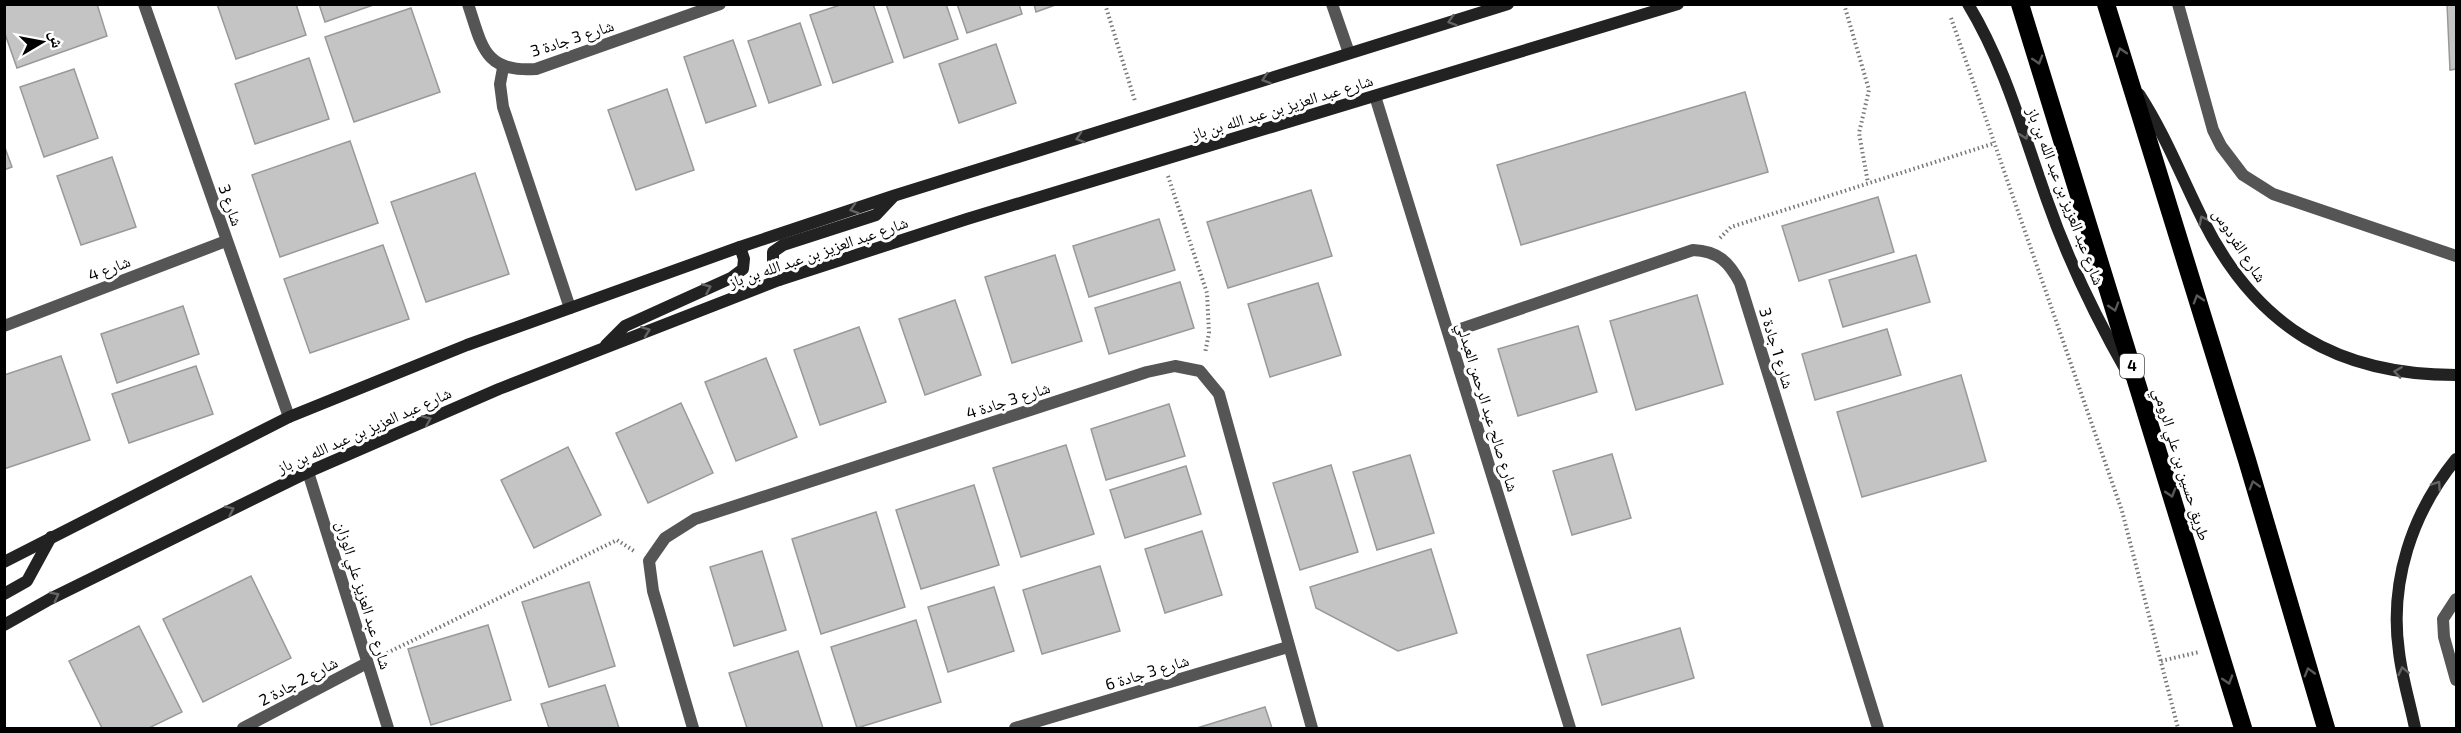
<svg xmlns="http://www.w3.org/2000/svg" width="2461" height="733" font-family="'Exo 2','Noto Naskh Arabic',sans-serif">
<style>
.building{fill:#c4c4c4;stroke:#999;stroke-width:1.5}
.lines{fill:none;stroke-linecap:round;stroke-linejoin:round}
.path{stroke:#777;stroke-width:4;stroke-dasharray:1.5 3;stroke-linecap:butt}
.lane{stroke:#555;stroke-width:12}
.street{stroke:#555;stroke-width:12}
.secondary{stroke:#222;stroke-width:12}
.highway{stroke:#000;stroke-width:18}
.oneway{stroke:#646464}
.oneway2{stroke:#595959}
.labels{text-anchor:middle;stroke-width:6;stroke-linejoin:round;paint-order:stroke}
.shield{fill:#fff;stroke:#4c4c4c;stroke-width:1.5}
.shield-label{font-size:15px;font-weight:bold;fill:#000}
.street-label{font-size:16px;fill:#000;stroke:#fff}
</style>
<rect width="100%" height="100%" fill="#fff"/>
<!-- building -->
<g class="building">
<polygon points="4,4 97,4 107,36 17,68 4,31"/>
<polygon points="217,4 296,4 306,35 236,59"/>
<polygon points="319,4 376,4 325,22"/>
<polygon points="843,4 873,4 893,62 833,83 810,15"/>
<polygon points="886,4 946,4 958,39 904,58"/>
<polygon points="957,4 1019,4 1022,14 967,33"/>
<polygon points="1034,4 1058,4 1036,12"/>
<polygon points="2447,4 2456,4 2456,69 2450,70"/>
<polygon points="411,8 440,92 354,122 325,37"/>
<polygon points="800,23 821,85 769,103 748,41"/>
<polygon points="733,40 756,106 706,123 684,57"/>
<polygon points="996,44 1016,103 959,123 939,64"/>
<polygon points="309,58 329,119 255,144 235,84"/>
<polygon points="74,69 98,138 44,157 20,87"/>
<polygon points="667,89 694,170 636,190 608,110"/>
<polygon points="1745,92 1768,172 1521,245 1497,165"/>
<polygon points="350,141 378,223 280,257 252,175"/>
<polygon points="4,145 12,167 4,170"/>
<polygon points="112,157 136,227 81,245 57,176"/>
<polygon points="475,173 509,274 426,302 391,202"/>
<polygon points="1311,190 1332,256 1228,288 1207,222"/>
<polygon points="1878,197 1894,252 1799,281 1782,226"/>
<polygon points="1159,219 1175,270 1089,297 1073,246"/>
<polygon points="383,245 409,319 310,353 284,279"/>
<polygon points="1055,255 1082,341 1012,363 985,277"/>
<polygon points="1916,255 1930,302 1843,327 1829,280"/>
<polygon points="1180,282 1194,328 1109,354 1095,308"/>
<polygon points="1318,283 1341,355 1270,377 1248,304"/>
<polygon points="1697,295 1723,384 1636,410 1610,321"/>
<polygon points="955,300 981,375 925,395 899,319"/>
<polygon points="183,306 199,354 117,383 101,334"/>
<polygon points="1578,326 1597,392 1518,416 1498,349"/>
<polygon points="859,327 886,402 820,425 794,350"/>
<polygon points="1887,329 1901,375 1815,400 1802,354"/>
<polygon points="61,356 90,440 4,469 4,375"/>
<polygon points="766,358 797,437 736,461 705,382"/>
<polygon points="196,366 213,414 129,443 112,394"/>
<polygon points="1961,375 1986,461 1862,497 1837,412"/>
<polygon points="681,403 713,473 648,503 616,433"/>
<polygon points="1169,404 1185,456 1106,480 1091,429"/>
<polygon points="1066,445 1094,534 1021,557 993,468"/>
<polygon points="568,447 601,515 534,548 501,480"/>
<polygon points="1612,454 1631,518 1572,535 1553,471"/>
<polygon points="1410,455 1434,533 1377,550 1353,472"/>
<polygon points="1331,465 1358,552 1300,570 1273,483"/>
<polygon points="1186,466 1201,514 1125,538 1110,490"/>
<polygon points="974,485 999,565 921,589 896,510"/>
<polygon points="876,512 905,607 821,634 792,539"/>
<polygon points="1202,531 1222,595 1165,613 1145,549"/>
<polygon points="1431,549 1457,633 1398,651 1316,608 1310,587"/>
<polygon points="762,551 786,630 734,646 710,567"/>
<polygon points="1100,566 1120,631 1042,654 1023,590"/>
<polygon points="251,576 291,658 203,702 163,619"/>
<polygon points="589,582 615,666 549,687 522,602"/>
<polygon points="994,587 1014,651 948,672 928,607"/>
<polygon points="916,620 941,702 857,728 831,647"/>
<polygon points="488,625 511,700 431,725 408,649"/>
<polygon points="139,626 182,712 149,728 102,728 69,661"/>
<polygon points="1680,628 1694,678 1602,705 1587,655"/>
<polygon points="798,651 823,728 747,728 729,673"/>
<polygon points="605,685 619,728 549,728 541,704"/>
<polygon points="1265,707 1272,728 1197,728"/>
</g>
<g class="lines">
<!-- path -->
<g class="path">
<polyline points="1105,4 1135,101"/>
<polyline points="1844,4 1869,90 1859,133 1868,183"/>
<polyline points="1951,18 2122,511 2178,728"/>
<polyline points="1168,176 1207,293 1209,333 1205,353"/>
<polyline points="1720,238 1731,227 1995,143"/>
<polyline points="383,655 617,540 634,551"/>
<polyline points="2161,661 2199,652"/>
</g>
<!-- lane -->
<g class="lane">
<polyline points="2178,4 2213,130 2221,146 2243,175 2273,194 2456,256"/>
<polyline points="503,68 500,84 503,107 570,308"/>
<polyline points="2456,599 2443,619 2444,637 2456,680"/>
</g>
<!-- street -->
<g class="street">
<polyline points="144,4 289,417"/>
<path d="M468,4C482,46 484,73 536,69L720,4"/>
<polyline points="1332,4 1349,53"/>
<polyline points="1375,96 1570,728"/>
<polyline points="4,326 226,241"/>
<path d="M1449,333L1693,250C1718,251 1729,262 1740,283L1878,728"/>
<polyline points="308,472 388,728"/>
<polyline points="243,728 367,663"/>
<polyline points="693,728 653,591 649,561 665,538 695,519 1147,372 1175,366 1200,371 1219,394 1312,728"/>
<polyline points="1015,728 1288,647"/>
</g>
<!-- secondary -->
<g class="secondary">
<path d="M1968,4C2005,65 2023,133 2047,200C2068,260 2096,318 2128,374"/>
<path d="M2139,94C2165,134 2182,178 2203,220C2257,328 2338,375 2456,375"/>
<polyline points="779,280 773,265 773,252 783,245 876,215 893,197"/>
<polyline points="606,345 625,326 731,278 743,269 744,259 740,247"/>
<polyline points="4,562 289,417 467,345 740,247 893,196 1508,4"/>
<polyline points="4,594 27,581 51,537"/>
<polyline points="4,625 50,599 308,472 499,389 779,280 967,219 1678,4"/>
<path d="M2415,728C2410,703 2402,678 2399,652C2389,582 2412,513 2456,459"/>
</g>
<!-- highway -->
<g class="highway">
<polyline points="2020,4 2243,728"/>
<polyline points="2106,4 2247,460 2326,728"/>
</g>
</g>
<!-- one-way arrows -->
<defs><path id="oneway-chevron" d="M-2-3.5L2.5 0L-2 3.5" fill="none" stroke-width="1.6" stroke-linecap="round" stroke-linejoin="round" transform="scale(1.5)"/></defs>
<g class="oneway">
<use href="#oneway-chevron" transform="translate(1452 21) rotate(163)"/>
<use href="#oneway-chevron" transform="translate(1266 79) rotate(162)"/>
<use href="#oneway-chevron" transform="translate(2025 135) rotate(70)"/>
<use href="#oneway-chevron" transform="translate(1080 138) rotate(162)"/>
<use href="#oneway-chevron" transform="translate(854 209) rotate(162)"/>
<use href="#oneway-chevron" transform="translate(2203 220) rotate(-117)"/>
<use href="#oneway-chevron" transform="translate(707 288) rotate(-24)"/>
<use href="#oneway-chevron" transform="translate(646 331) rotate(-21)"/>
<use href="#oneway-chevron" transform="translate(2398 372) rotate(-172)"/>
<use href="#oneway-chevron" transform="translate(427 420) rotate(-23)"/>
<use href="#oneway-chevron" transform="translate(2437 485) rotate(-56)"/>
<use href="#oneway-chevron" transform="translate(230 510) rotate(-26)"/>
<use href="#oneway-chevron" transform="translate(55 596) rotate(-27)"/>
<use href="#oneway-chevron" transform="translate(2403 671) rotate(-102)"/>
</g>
<g class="oneway2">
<use href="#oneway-chevron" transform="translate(2121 52) rotate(-107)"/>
<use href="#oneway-chevron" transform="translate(2038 60) rotate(73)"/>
<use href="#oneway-chevron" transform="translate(2198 299) rotate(-107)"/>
<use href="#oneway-chevron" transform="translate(2114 307) rotate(73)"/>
<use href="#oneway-chevron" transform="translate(2254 485) rotate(-106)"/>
<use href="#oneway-chevron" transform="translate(2171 493) rotate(73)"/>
<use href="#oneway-chevron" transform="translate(2309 672) rotate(-106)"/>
<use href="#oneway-chevron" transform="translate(2228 680) rotate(73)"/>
</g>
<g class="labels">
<!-- shield labels -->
<rect class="shield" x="2120" y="354" width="24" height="24" rx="4.5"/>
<g class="shield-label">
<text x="2132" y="371">4</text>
</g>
<!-- street labels -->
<g class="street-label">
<text transform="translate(572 38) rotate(-18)" y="6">شارع 3 جادة 3</text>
<text transform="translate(1282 107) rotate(-17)" y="6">شارع عبد العزيز بن عبد الله بن باز</text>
<text transform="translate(2066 196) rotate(69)" y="6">شارع عبد العزيز بن عبد الله بن باز</text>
<text transform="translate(231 205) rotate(71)" y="6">شارع 3</text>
<text transform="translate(2240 245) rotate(57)" y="6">شارع الفردوس</text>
<text transform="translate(818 252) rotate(-19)" y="6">شارع عبد العزيز بن عبد الله بن باز</text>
<text transform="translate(109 268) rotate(-21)" y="6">شارع 4</text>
<text transform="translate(1777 348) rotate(73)" y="6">شارع 1 جادة 3</text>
<text transform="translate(1008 400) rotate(-18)" y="6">شارع 3 جادة 4</text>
<text transform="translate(1488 407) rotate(73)" y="6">شارع صالح عبد الرحمن العبدلي</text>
<text transform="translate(364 430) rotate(-24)" y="6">شارع عبد العزيز بن عبد الله بن باز</text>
<text transform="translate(2182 464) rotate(73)" y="6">طريق حسين بن علي الرومي</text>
<text transform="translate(364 595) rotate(73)" y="6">شارع عبد العزيز علي الوزان</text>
<text transform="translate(1147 672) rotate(-17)" y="6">شارع 3 جادة 6</text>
<text transform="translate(298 681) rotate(-28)" y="6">شارع 2 جادة 2</text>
</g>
</g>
<!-- border -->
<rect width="2461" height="733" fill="none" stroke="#000000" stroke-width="12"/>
<!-- north arrow -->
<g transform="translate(42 42) rotate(80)" stroke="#ffffff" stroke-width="4.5" paint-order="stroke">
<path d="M0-4.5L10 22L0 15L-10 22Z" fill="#000000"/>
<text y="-9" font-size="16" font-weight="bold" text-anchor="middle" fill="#000000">ش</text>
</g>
</svg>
